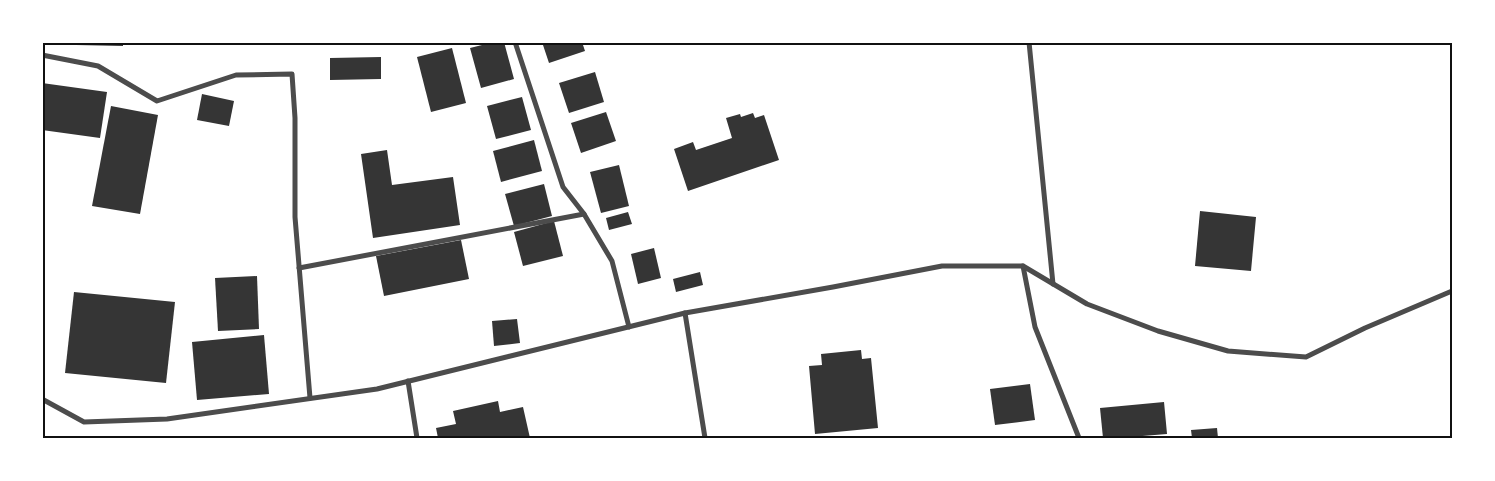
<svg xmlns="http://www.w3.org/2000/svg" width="1495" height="481" font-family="Poppins,sans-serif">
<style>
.building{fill:#353535}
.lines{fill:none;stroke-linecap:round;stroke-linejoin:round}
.minor{stroke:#4c4c4c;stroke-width:5}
.neatline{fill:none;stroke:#111;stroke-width:2}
</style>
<rect width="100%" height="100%" fill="#fff"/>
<!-- building -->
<g class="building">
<polygon points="76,42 123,42 123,46 76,45"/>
<polygon points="481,42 504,42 514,79 481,88 470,48 482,45"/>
<polygon points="542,42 582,42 585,51 549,63"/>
<polygon points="452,48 466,103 431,112 417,57"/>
<polygon points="381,57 381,79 330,80 330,58"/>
<polygon points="595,72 604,102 569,113 559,83"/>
<polygon points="42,83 107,92 100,138 42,130"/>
<polygon points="202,94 234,101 229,126 197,120"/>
<polygon points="522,97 531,130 496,139 487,106"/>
<polygon points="111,106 158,115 140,214 92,206"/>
<polygon points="606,112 616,141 581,153 571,123"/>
<polygon points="753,113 755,118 764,115 779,160 688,191 674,149 693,142 696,150 732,138 726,118 740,114 741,117"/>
<polygon points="534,140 542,171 501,182 493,151"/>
<polygon points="387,150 392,185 453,177 460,225 373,238 361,154"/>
<polygon points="619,165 629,206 601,213 590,172"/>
<polygon points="544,184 552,216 514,226 505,194"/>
<polygon points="1200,211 1256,217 1251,271 1195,266"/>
<polygon points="628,212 632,224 609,230 606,218"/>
<polygon points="554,221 563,256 523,266 514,232"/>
<polygon points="461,240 469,279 384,296 376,256"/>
<polygon points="654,248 661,278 638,284 631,254"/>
<polygon points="700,272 703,285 676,292 673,279"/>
<polygon points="257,276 259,329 218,331 215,278"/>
<polygon points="74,292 175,302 166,383 65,373"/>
<polygon points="517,319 520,343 494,346 492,321"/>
<polygon points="264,335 269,394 197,400 192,342"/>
<polygon points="861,350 862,359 871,358 878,428 815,434 809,366 822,365 821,354"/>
<polygon points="1030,384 1035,420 995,425 990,389"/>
<polygon points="498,401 500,412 523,407 530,438 438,438 436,428 456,424 453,411"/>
<polygon points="1164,402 1167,434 1118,438 1103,438 1100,408"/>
<polygon points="1217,428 1218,438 1192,438 1191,430"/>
</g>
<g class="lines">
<!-- minor -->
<g class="minor">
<polyline points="515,42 563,187 584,214 612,261 629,327"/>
<polyline points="1029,42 1053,284"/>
<polyline points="42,55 98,66 157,101 236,75 292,74 295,118 295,217 310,398"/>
<polyline points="1023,266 1035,327 1079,438"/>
<polyline points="299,268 584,214"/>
<polyline points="685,313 705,438"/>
<polyline points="408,381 417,438"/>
<polyline points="42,399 84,422 167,419 377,389 685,313 833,287 942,266 1023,266 1087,304 1158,331 1228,351 1306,357 1365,328 1452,291"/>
</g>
</g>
<!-- border -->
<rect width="1495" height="481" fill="none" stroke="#ffffff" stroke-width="88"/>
<rect x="44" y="44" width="1407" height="393" class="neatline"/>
</svg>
